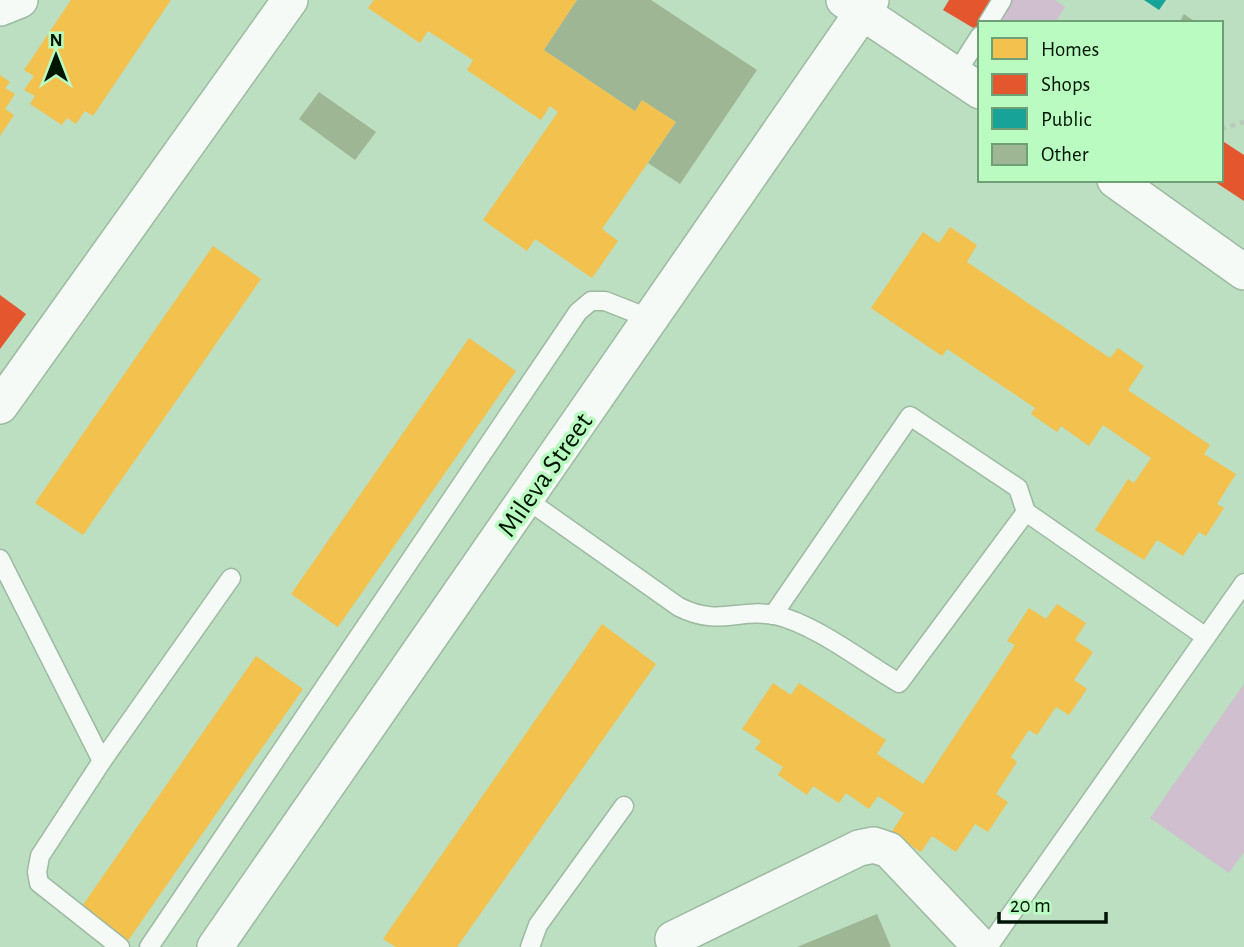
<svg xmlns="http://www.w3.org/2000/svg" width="1244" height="947" font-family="'Alegreya Sans',sans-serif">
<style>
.green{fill:#cfbfcf}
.homes{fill:#f2c14e}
.shops{fill:#e4572e}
.public{fill:#17a398}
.building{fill:#9eb694}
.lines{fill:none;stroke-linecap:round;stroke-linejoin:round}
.lane-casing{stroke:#9dbaa1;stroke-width:21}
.street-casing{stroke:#9dbaa1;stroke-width:38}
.path{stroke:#bec7bf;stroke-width:4.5;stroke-dasharray:5 5;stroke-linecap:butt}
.lane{stroke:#f5faf6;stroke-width:18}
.street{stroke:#f5faf6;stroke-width:35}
.labels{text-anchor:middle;stroke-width:7;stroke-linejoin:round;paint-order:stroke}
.street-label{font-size:28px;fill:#001503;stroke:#b9fbc1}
</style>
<rect width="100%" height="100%" fill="#bbdfc0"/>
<!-- green -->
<g class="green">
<polygon points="1005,0 1055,0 1065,7 1055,23 990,23"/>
<polygon points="1244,684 1244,852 1229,873 1150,818"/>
</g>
<!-- homes -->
<g class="homes">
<polygon points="71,0 171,0 93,116 85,111 76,124 67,118 62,125 30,104 35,96 24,90 34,76 24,70"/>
<polygon points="374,0 577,0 544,50 635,111 642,100 676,122 602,229 618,241 592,278 535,239 527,251 483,220 558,112 550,106 541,120 467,70 473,60 428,31 420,43 368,8"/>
<polygon points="0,75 10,82 5,88 15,94 5,109 14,115 0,136"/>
<polygon points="950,227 977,245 967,262 1110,358 1118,348 1144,366 1128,390 1210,445 1204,454 1236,474 1217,504 1224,508 1206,536 1199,532 1183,556 1157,540 1144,560 1095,530 1128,479 1134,483 1151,458 1103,425 1089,446 1061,426 1057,432 1031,414 1035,408 947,349 942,356 871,308 923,232 939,243"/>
<polygon points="213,246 261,279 83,535 35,503"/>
<polygon points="469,338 516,371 338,627 291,594"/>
<polygon points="1057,604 1086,623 1075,640 1093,652 1074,680 1087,689 1069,715 1056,707 1037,735 1029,730 1011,757 1017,762 996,794 1008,802 988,832 975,824 956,852 932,836 921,852 891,833 904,813 878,796 869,809 846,793 839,803 813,786 807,795 778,775 783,767 755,749 761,741 742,729 773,683 791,695 799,683 886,740 877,754 923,784 1015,645 1007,641 1029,608 1046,619"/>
<polygon points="602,624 656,664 457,947 396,947 383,939"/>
<polygon points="256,656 303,689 125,945 78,912"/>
</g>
<!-- shops -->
<g class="shops">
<polygon points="949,0 998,0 980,23 980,32 943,10"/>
<polygon points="1221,140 1244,155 1244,201 1212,180 1221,180"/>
<polygon points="0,295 26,314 0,349"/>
</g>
<!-- public -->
<polygon class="public" points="1144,0 1166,0 1159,10"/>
<!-- building -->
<g class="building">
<polygon points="577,0 651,0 757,70 680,184 648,163 676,122 642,100 635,111 544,50"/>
<polygon points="1184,14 1197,23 1179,23"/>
<polygon points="319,92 376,132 355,160 299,119"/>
<polygon points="877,914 891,947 797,947"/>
</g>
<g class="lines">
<defs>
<g id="lane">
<polyline points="988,23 1002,0"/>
<polyline points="955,75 980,36"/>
<path d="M526,499L679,607C719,627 738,608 775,615C815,624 863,662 899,683L1026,512L1206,637L1244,583"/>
<polyline points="0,559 102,761"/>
<polyline points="773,615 910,416 1018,488 1026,512"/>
<polyline points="120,947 39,883 37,872 40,856 102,761 231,578"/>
<polyline points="149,947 578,312 591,301 605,301 651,319"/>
<polyline points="530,947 538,925 624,806"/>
<polyline points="988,947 1206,637"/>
</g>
<g id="street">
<polyline points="844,0 980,91"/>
<polyline points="0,8 20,0"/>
<polyline points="1115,180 1244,272"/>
<polyline points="0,406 290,0"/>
<polyline points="215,947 871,0"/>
<polyline points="676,947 673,939 859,848 874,845 889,850 981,947"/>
</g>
</defs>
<!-- lane casing -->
<use href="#lane" class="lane-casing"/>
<!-- street casing -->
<use href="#street" class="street-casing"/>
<!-- path -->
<polyline class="path" points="1221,129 1244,122"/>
<!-- lane -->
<use href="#lane" class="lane"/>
<!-- street -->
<use href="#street" class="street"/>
</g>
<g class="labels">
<!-- street labels -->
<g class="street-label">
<text transform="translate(544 474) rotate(-55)" y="10">Mileva Street</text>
</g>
</g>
<!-- legend -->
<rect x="978" y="21" width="245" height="161" fill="#b9fbc1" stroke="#6f9f75" stroke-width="2"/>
<rect x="992" y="38" width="35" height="21" fill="#f2c14e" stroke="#6f9f75" stroke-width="2"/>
<text x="1041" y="56" font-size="21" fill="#001503">Homes</text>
<rect x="992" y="74" width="35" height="21" fill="#e4572e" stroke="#6f9f75" stroke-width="2"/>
<text x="1041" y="91" font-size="21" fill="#001503">Shops</text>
<rect x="992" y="108" width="35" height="21" fill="#17a398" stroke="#6f9f75" stroke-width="2"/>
<text x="1041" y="126" font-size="21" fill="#001503">Public</text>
<rect x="992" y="144" width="35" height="21" fill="#9eb694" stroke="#6f9f75" stroke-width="2"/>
<text x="1041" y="161" font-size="21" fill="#001503">Other</text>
<!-- north arrow -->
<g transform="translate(56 56)" stroke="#b9fbc1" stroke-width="5" paint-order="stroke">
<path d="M0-5L12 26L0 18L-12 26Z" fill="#001503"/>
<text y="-10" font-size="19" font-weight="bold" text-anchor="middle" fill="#001503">N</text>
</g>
<!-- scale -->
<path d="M999 912v10h107v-10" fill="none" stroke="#001503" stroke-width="3.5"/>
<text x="1010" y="912" font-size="21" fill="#001503" stroke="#b9fbc1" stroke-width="5" paint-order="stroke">20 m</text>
</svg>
